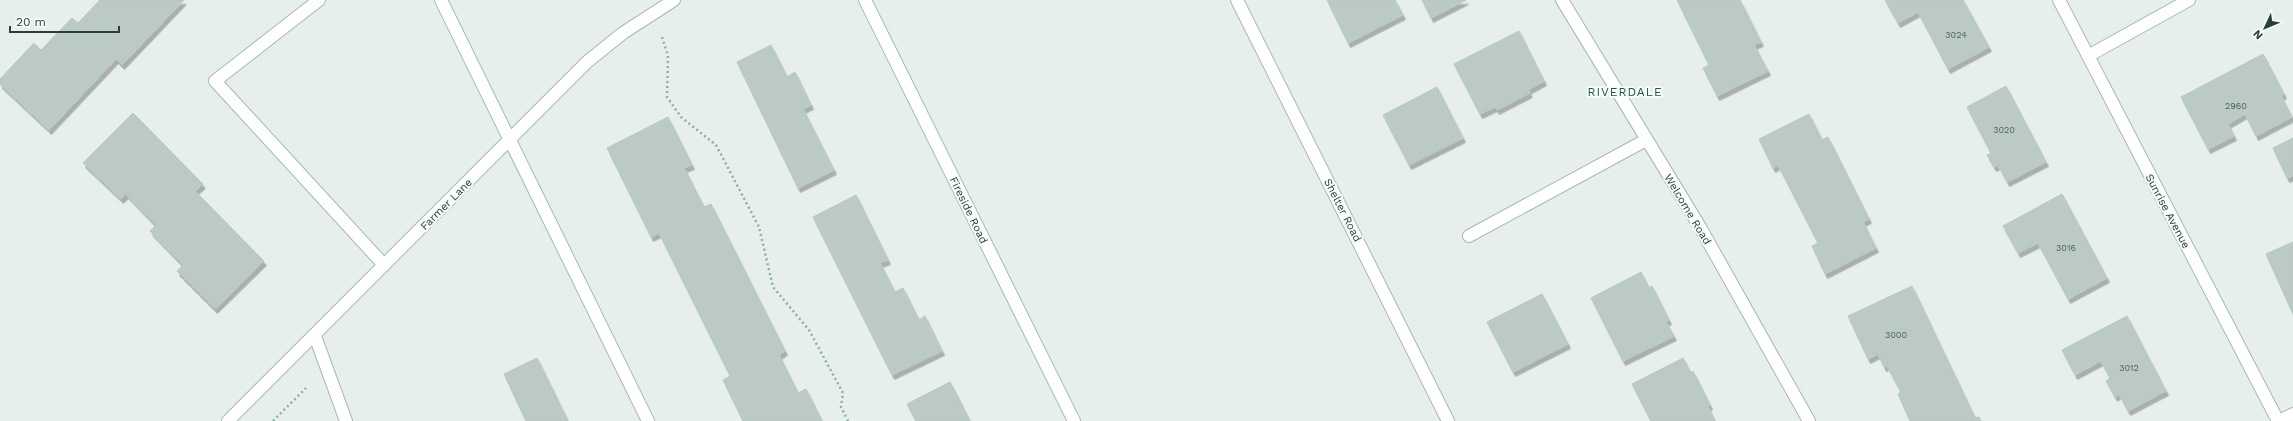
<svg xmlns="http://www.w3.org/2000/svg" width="2293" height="421" font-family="'Work Sans',sans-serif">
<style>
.building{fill:#bbcac4;stroke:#b8c9c2;filter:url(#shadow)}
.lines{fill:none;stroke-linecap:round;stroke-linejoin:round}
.minor-casing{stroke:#a8b8b2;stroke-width:14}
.path{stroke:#86b3a5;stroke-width:2.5;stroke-dasharray:2 3;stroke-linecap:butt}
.minor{stroke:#fff;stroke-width:12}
.labels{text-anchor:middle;stroke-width:4;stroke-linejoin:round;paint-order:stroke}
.number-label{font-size:9px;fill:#4a645c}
.street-label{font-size:11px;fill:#24423a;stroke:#f7fbf9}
.neighbourhood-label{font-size:12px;letter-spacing:1px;fill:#1f5548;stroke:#f7fbf9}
</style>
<defs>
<filter id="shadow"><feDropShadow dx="2.5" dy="4.5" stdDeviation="0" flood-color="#0004"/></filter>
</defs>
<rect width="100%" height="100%" fill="#e6efeb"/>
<!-- building -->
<g class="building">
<polygon points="100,0 184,0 122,65 116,59 49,130 0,84 0,79 34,43 41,50 72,18 78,23"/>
<polygon points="1327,0 1395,0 1403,15 1348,43"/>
<polygon points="1422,0 1466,0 1431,18"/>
<polygon points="1677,0 1740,0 1761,42 1754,45 1768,71 1717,96 1703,68 1709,65"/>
<polygon points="1885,0 1963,0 1989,47 1948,69 1918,12 1898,23"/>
<polygon points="1519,31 1544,81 1528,90 1530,93 1497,110 1495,107 1480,114 1454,64"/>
<polygon points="771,45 787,77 795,72 811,105 803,109 834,170 798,188 737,62"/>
<polygon points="2263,54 2284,94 2281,96 2292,117 2256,136 2245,114 2228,124 2234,136 2208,149 2181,97"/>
<polygon points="2006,86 2046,162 2007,182 1998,165 1994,167 1987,155 1991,153 1967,107"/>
<polygon points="1437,87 1463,138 1409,165 1383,115"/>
<polygon points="133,113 203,184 195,191 264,261 215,309 177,271 183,265 150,231 156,225 126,194 121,199 83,163"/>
<polygon points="1809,114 1822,140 1828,137 1869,219 1863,222 1876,248 1825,274 1812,246 1818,243 1778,165 1773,168 1759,139"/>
<polygon points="668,117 692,165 684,168 704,207 711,204 785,351 779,355 798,393 806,389 822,421 743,421 723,380 730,376 659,233 651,237 607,148"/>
<polygon points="2293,138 2293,176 2287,178 2273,148"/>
<polygon points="2062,194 2107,278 2068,299 2038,243 2018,253 2003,226"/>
<polygon points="856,195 888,260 880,263 895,292 903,288 919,320 925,316 942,351 892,375 813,217"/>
<polygon points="2293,242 2293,314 2266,254"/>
<polygon points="1641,272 1649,288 1652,286 1669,320 1666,322 1674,336 1623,361 1591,298"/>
<polygon points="1912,286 1975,418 1979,417 1981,421 1910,421 1898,394 1901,392 1887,366 1884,367 1878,354 1868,359 1848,316"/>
<polygon points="1542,294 1568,344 1513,372 1487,322"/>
<polygon points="2127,316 2166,391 2128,411 2119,394 2115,397 2106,381 2110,378 2101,361 2075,375 2062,350"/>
<polygon points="537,358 568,421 526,421 504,374"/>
<polygon points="1683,358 1691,373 1693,371 1710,405 1708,407 1715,421 1651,421 1632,384"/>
<polygon points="950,382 970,421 916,421 907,404"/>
</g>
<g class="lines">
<defs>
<g id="minor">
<polyline points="319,0 215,81 384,265"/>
<polyline points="441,0 648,421"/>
<polyline points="865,0 1074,421"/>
<polyline points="1237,0 1448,421"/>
<polyline points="1562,0 1700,227 1809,421"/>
<polyline points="2059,0 2278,421"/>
<polyline points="2088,56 2189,0"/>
<polyline points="1469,236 1646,140"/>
<polyline points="315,336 346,421"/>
<polyline points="228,421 587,62 623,33 674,0"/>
<polyline points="2279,421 2293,414"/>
</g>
</defs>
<!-- minor casing -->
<use href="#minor" class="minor-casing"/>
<!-- path -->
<g class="path">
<polyline points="662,37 668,56 667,97 681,117 716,145 759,227 773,287 809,330 843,393 841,407 848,421"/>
<polyline points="273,421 306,388"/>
</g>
<!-- minor -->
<use href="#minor" class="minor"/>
</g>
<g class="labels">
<!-- number labels -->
<g class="number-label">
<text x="1956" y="38">3024</text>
<text x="2236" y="109">2960</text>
<text x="2004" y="133">3020</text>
<text x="2066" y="251">3016</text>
<text x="1896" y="338">3000</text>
<text x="2129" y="371">3012</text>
</g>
<!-- street labels -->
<g class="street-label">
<text transform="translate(446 204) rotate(-45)" y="4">Farmer Lane</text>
<text transform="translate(1688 209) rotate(59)" y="4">Welcome Road</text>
<text transform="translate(969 210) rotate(64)" y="4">Fireside Road</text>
<text transform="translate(1343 210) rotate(63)" y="4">Shelter Road</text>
<text transform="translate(2168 211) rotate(62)" y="4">Sunrise Avenue</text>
</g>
<!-- neighbourhood labels -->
<g class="neighbourhood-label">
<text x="1625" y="96">RIVERDALE</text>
</g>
</g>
<!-- north arrow -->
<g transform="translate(2265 28) rotate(226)" stroke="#f7fbf9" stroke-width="3" paint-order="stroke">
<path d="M0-3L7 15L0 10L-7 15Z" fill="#24423a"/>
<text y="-6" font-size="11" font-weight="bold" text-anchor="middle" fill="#24423a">N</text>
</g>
<!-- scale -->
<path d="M10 26v6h109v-6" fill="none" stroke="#24423a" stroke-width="2"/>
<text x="16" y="26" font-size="12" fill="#24423a" stroke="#f7fbf9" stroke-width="3" paint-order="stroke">20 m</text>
</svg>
